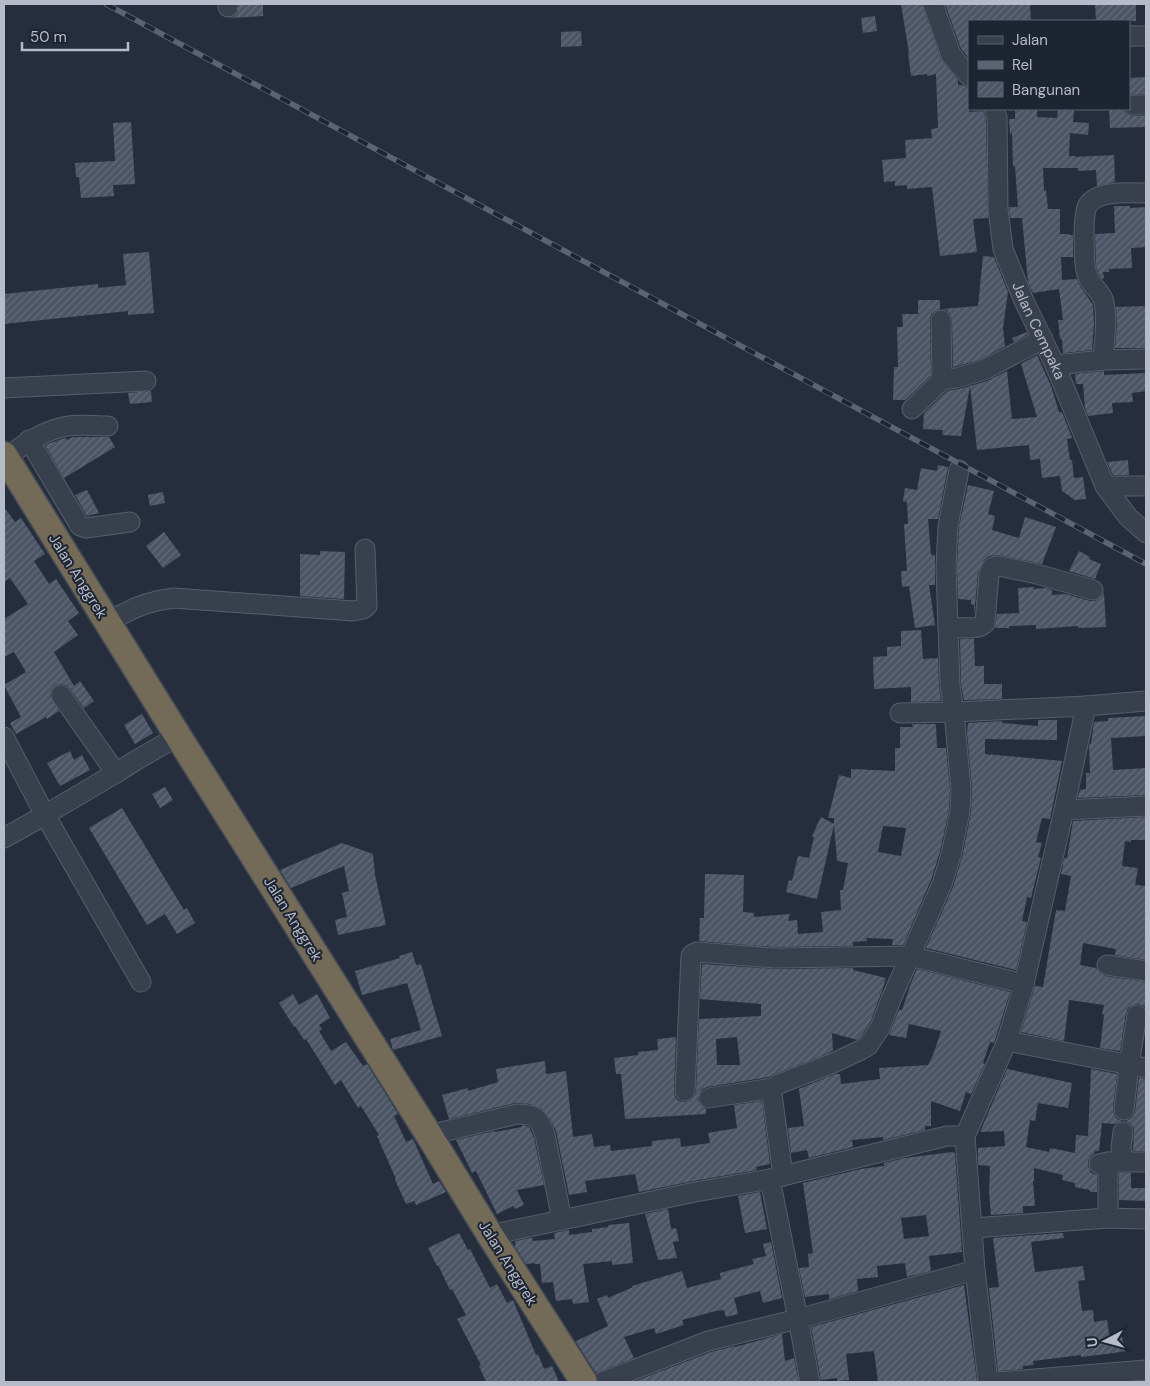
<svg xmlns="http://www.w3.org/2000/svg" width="1150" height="1386" font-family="'DM Sans',sans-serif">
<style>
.building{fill:url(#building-hatch);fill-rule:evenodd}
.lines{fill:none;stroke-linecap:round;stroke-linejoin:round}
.minor-casing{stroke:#575e6b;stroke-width:21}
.highway-casing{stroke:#444b58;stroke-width:29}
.minor{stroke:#39404d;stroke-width:19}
.highway{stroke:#736a57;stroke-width:26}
.rail-casing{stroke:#5c6474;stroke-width:5.5}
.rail{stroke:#1e2532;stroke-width:4;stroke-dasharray:11;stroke-linecap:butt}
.labels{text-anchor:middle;stroke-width:4;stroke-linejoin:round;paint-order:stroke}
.street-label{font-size:15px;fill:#b5bbc8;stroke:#1e2532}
</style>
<defs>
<pattern id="building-hatch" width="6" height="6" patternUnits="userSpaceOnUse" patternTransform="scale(1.25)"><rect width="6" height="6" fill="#4c5566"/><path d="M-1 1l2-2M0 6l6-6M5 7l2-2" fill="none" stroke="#646c7a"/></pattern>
</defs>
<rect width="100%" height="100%" fill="#262e3d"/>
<!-- building -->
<g class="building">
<polygon points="239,4 263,5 263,16 230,18 234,16 237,13"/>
<polygon points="901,4 922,4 941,59 958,80 958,85 962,85 968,87 969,112 983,111 986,120 988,218 973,219 977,252 940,256 932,187 907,189 907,185 895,186 895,181 884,182 882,160 906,158 905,140 932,138 931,129 938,128 936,74 927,76 927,74 911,76 908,53 909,53"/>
<polygon points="945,4 1030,4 1031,21 969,21 969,58 961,49"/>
<polygon points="1106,4 1136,4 1136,21 1096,21 1095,5"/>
<polygon points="875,16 877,31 863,33 861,18"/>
<polygon points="581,31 582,46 561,47 561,32"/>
<polygon points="1146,77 1146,94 1129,95 1129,78"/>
<polygon points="1015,109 1037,109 1037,117 1057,118 1058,109 1074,109 1073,122 1089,123 1088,135 1070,133 1069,156 1075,156 1075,157 1114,155 1115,182 1097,186 1096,170 1078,171 1078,168 1043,168 1044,191 1046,190 1048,209 1060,209 1060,234 1069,234 1069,235 1073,235 1073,257 1061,257 1062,280 1077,279 1080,286 1093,305 1094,323 1092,350 1063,353 1062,339 1060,339 1058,320 1063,320 1059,289 1033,293 1028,282 1022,218 1010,218 1009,208 1009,207 1018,207 1015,166 1013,166 1012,133 1010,134 1009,119 1015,119"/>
<polygon points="1109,109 1122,109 1126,114 1132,116 1146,116 1146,127 1110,128"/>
<polygon points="131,122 135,184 113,185 114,196 81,198 79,177 76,177 75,163 115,161 113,123"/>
<polygon points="1114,206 1130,206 1130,208 1146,207 1146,247 1131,248 1132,268 1109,269 1109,272 1103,272 1104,278 1102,279 1099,275 1096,266 1095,234 1115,233"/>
<polygon points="149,252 154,313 128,315 128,311 4,324 4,294 98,284 98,288 126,285 123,254"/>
<polygon points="983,256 994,257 1008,292 1003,328 1005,346 980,360 953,367 952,319 950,314 947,310 942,309 978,306"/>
<polygon points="918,300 940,300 940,309 935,311 931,314 930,320 931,375 905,400 893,400 894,367 898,367 897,327 903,327 902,314 918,314"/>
<polygon points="1146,306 1146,348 1115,348 1117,324 1116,307"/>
<polygon points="1027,332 1028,334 1014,342 1012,338"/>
<polygon points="1037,355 1051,386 1059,412 1062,412 1072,438 1067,439 1070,460 1072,460 1074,478 1083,477 1086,499 1075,500 1062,491 1060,476 1042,478 1040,459 1030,460 1029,445 977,450 970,386 961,436 942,435 943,430 923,429 924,413 947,391 959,389 987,381 1007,371 1012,419 1037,417 1021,364"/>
<polygon points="1104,371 1104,375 1146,373 1146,391 1132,393 1133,402 1112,403 1113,413 1088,416 1085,408 1083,384 1076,384 1075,374"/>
<polygon points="151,391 152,402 130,404 128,393"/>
<polygon points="73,437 109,437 115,447 64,478 45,445 62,439 66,438 67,440"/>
<polygon points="1128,460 1129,475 1113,475 1107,462"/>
<polygon points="938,465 948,467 938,519 928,519 931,555 935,555 935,585 929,585 935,625 915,628 909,586 902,587 901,571 907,571 904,524 908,524 907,502 903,501 905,488 917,490 921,468 937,471"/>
<polygon points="968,485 994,491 988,514 995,516 992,530 1019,538 1025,517 1056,527 1042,564 999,555 989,556 984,560 978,573 974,616 974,605 971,604 971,600 958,599 957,568 959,527"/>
<polygon points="87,490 99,513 87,516 75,495"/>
<polygon points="163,492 165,503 150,506 148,495"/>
<polygon points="4,507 15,522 21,518 45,554 34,561 49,584 56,579 79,613 68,621 78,635 54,652 74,686 80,681 94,701 84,708 70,689 66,685 60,684 55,686 51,691 50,696 59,711 47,719 46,717 16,734 10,723 21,717 4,685 26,672 14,652 4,657 4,619 28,604 10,578 4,582"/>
<polygon points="164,532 181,555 163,568 146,546"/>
<polygon points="320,551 345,552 344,599 300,596 300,554 320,555"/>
<polygon points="1079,551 1090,557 1089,559 1101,564 1095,579 1069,571"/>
<polygon points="1034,587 1033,589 1046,588 1052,590 1052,595 1066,594 1090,601 1095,601 1100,598 1104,593 1106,627 1078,628 1078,626 1036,629 1036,625 1009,626 1009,628 995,628 997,614 1019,613 1018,588"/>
<polygon points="921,630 923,659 938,658 939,685 941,701 911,702 911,687 874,689 873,657 887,656 887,647 901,646 901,631"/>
<polygon points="960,639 974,639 975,666 984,666 984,684 1002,684 1002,699 964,700 961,684"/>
<polygon points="142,714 153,733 135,744 124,725"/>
<polygon points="1146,716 1146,736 1111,738 1113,770 1146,768 1146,795 1078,798 1080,790 1086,789 1086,773 1090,773 1089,745 1091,743 1094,722 1108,721 1108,718"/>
<polygon points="1038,720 1057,720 1057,740 985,739 985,754 1062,761 1050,819 1042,818 1036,842 1042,843 1038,857 1041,858 1031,898 1027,897 1022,921 1027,922 1016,970 926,948 953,887 962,857 971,813 972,788 967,732 968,723 1002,721 1002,723 1038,726"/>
<path d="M912,724H936L937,748H946L950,789L949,810L940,852L931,880L903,945H892L893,939L866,938L867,941L853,942V946L775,947L699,941L700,918H704L705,874L744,875L743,912L754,913V917L790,914L788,921L797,920L798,934L823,932L821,912L841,910L840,890H843L848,863L837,861L834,825L817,899L786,892L789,880L792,881L798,856L809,858L814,837L812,836L821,817L834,824V818H828L839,775L851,778V769L895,771V748H900V727H913ZM883,826L906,828L901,856L878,852Z"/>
<polygon points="70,751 74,760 82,755 90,770 60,786 47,763"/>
<polygon points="165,787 173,800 160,808 152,794"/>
<polygon points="122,808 184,910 187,908 195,923 177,934 165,914 147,925 89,828"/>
<polygon points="1146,817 1146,840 1131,840 1131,842 1125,841 1122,866 1138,868 1135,885 1146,886 1146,960 1115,955 1116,949 1083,943 1080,965 1096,968 1100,973 1105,976 1146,982 1146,1009 1144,1006 1138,1004 1133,1005 1128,1008 1126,1013 1120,1051 1100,1048 1104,1015 1102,1014 1104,1005 1069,1000 1064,1041 1021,1032 1035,986 1043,987 1056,910 1065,911 1071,876 1061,874 1064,858 1067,858 1073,821"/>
<polygon points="342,843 373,854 375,875 386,925 338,935 335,920 347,917 342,893 349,891 344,866 291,888 280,870"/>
<polygon points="412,952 416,965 421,964 442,1036 393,1050 390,1039 421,1030 407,983 362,995 355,971 400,958 399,956"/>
<path d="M702,964L775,969L853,968V970L886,978L882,991L870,1023L860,1038L857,1040L832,1033L833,1050L827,1054L775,1074L769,1077L707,1087L702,1089L699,1094L698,1100L701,1105L706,1109V1114L625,1119L621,1074H616L614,1058L638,1055V1052L658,1050L657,1039L676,1037L674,1091L675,1097L679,1101L685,1102L690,1101L694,1097L696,1092L699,1019L761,1016V1004L700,999ZM737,1037L740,1065H717L716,1039Z"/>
<polygon points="917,969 1010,992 996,1037 994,1043 990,1042 983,1063 985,1064 971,1094 966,1092 960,1111 931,1101 931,1126 925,1126 925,1130 883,1140 883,1137 852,1140 853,1147 809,1158 807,1150 791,1153 788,1128 804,1126 799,1089 835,1074 840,1074 841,1084 880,1079 879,1068 928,1065 933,1055 941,1031 909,1024 906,1038 889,1035 899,1010 902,1010 911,983"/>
<polygon points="293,994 299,1005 317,994 330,1018 319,1025 322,1029 319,1031 331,1051 346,1042 363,1066 367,1064 398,1114 394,1116 406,1142 413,1139 433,1184 439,1181 446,1192 416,1205 414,1201 406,1204 395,1180 396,1179 377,1136 379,1135 361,1106 358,1108 341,1080 335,1085 306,1039 304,1040 295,1026 294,1027 279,1003"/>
<polygon points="545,1061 546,1074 566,1071 573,1137 592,1134 594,1147 610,1145 611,1151 652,1146 652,1141 680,1138 681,1147 710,1143 708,1133 737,1128 734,1105 762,1101 770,1164 756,1167 757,1170 693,1181 639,1192 635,1174 585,1181 587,1192 569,1195 556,1131 550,1119 542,1109 530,1104 515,1103 449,1119 442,1095 468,1088 468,1091 498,1082 496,1069"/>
<polygon points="1007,1069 1072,1083 1068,1108 1038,1103 1035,1121 1030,1120 1026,1147 1049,1152 1050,1148 1075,1153 1076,1135 1088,1136 1091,1069 1117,1074 1113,1109 1114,1115 1117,1119 1122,1121 1115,1124 1102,1123 1099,1151 1095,1151 1094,1154 1091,1156 1088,1161 1088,1166 1091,1173 1097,1175 1097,1192 1090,1192 1090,1190 1075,1187 1075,1183 1062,1180 1063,1175 1034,1168 1034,1181 1033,1181 1035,1206 1023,1206 1023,1213 991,1215 989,1192 990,1166 978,1165 978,1148 1005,1146 1004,1131 980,1132"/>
<polygon points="1139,1078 1146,1079 1146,1151 1133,1151 1134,1128 1130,1123 1125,1121 1129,1120 1133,1117 1135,1112"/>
<polygon points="522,1125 529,1127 534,1138 544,1185 517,1190 524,1205 515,1209 513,1206 497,1214 476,1171 472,1173 456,1140 494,1131 495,1132 522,1127"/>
<path d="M952,1152L955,1153L962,1252L929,1256L931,1271L907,1277L905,1263L877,1266L878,1277L857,1279L858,1291L829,1299V1294L805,1297L799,1268L809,1267L808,1254L813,1253L803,1183L861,1169L884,1166V1163L905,1158ZM926,1215L929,1236L904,1239L901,1218Z"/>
<polygon points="1119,1173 1131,1173 1131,1188 1146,1188 1146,1201 1119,1200"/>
<polygon points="760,1192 767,1229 745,1233 738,1196"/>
<polygon points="668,1209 671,1229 676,1228 679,1241 673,1242 677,1258 658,1260 645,1214"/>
<polygon points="629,1223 633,1263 612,1265 612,1261 583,1264 589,1302 573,1304 572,1299 556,1301 553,1282 542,1283 540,1264 535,1264 535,1263 526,1264 515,1247 515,1241 530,1238 532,1238 533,1241 555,1239 554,1233 569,1230 569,1235 592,1232 592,1229 608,1227 608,1225"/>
<polygon points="459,1233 468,1250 470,1249 490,1288 497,1284 507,1303 513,1300 536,1355 538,1354 544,1369 552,1366 559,1382 486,1382 479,1366 481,1365 457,1319 466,1315 452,1289 450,1290 438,1265 437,1266 428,1248"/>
<polygon points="1063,1233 1064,1238 1031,1242 1035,1272 1083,1266 1085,1280 1078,1281 1082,1311 1093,1310 1094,1322 1107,1320 1110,1340 1122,1337 1125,1351 1114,1353 1081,1357 1081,1355 1033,1361 1034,1365 1023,1366 1023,1369 998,1371 989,1288 999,1287 993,1238"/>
<polygon points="771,1242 782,1298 763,1303 760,1291 734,1298 738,1314 726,1317 724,1310 716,1311 682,1320 684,1325 656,1334 654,1328 624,1337 634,1358 596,1373 578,1345 576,1341 608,1326 597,1299 607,1295 608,1298 633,1287 632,1286 682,1271 687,1288 721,1279 720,1273 754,1264 752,1259 766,1256 763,1244"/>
<polygon points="964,1285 977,1382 878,1382 874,1351 846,1354 849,1380 837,1381 837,1378 821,1380 811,1327"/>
<polygon points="782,1334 785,1361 794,1358 799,1382 633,1382 711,1352 735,1346 735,1347"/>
</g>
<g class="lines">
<defs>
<g id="minor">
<polyline points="933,4 951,55 969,76"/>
<polyline points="228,7 228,4"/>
<polyline points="1129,36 1146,36"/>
<polyline points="1132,105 1146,105"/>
<path id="s1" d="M994,109L997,118L998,209L1003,249L1024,301L1055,365L1105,486L1128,517L1146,533"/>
<polyline points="941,320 942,380 956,378 984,370 1043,339"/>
<path d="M1103,360C1104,341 1108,321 1104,302C1102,292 1091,286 1088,277C1083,266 1085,251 1084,239C1084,231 1084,211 1088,205C1098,190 1130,193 1146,193"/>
<polyline points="1055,365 1103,360 1146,359"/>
<polyline points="4,388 146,381"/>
<polyline points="912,409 942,380"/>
<polyline points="29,440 80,526 86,528 130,522"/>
<path d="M6,458C25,443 44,430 68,426C81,424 95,426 108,426"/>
<polyline points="1105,486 1146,486"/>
<path d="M107,621C113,619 118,616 125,613C139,605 158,600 174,598L353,611L363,609L367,606L365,549"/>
<path d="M948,627C959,627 978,631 985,623L989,574C991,568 992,566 999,566L1037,574L1093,590"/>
<polyline points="61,695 116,773 135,761 178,736"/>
<polyline points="900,713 954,712 950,685 946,568 948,526 959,470"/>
<polyline points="4,737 45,815 4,838"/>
<polyline points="116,773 45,815 141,982"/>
<polyline points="1064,810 1146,806"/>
<polyline points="1107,965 1146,971"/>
<polyline points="1007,1041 1146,1068"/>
<polyline points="685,1091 691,956 693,954 697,952 775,958 910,956 1024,984"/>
<polyline points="709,1098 773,1088"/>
<polyline points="1124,1110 1129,1065 1137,1015"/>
<path d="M429,1135L517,1114C536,1114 539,1118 545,1135L562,1220"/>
<polyline points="1123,1162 1121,1147 1123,1132"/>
<polyline points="1099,1164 1108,1162 1146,1162"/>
<polyline points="783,1176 772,1094 773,1088 779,1084 831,1064 861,1050 868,1046 880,1028 892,997 942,884 951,855 960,811 961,789 954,712 1086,706"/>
<polyline points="770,1179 798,1319 810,1382"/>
<polyline points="1108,1218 1108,1162"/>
<polyline points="973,1228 1108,1218 1146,1219"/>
<polyline points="490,1235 695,1192 770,1179 947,1136 965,1136"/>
<polyline points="602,1382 708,1341 798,1319 975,1270"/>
<polyline points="988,1382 975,1270 965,1136 1007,1041 1024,984 1064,810 1086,706 1146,701"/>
<polyline points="998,1382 1146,1370"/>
</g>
<polyline id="highway" points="4,455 178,736 429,1135 490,1235 584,1382"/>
</defs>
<!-- minor casing -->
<use href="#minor" class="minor-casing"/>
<!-- highway casing -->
<use href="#highway" class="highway-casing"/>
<!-- minor -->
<use href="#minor" class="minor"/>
<!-- highway -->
<use href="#highway" class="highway"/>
<defs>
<polyline id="rail" points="106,4 1146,564"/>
</defs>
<!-- rail casing -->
<use href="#rail" class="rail-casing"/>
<!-- rail -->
<use href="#rail" class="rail"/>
</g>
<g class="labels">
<!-- street labels -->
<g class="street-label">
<text dy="5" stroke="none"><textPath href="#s1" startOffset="230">Jalan Cempaka</textPath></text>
<text transform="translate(78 576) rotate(58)" y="5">Jalan Anggrek</text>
<text transform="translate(293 919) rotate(58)" y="5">Jalan Anggrek</text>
<text transform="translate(508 1263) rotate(58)" y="5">Jalan Anggrek</text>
</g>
</g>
<!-- border -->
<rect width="1150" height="1386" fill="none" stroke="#b5bbc8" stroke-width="10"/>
<!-- legend -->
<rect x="968" y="20" width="162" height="90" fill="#1e2532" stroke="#5a616e"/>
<rect x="978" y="36" width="25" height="8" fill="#39404d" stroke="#5a616e"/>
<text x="1012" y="45" font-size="15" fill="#b5bbc8">Jalan</text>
<rect x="978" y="61" width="25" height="8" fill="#5c6474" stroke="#5a616e"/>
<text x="1012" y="70" font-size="15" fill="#b5bbc8">Rel</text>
<rect x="978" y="82" width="25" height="15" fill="url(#building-hatch)" stroke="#5a616e"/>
<text x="1012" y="95" font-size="15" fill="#b5bbc8">Bangunan</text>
<!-- north arrow -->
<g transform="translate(1105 1341) rotate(264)" stroke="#1e2532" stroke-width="4" paint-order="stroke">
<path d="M0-4L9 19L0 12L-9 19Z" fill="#b5bbc8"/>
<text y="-8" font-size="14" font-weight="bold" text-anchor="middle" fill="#b5bbc8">U</text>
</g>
<!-- scale -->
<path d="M22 42v8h106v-8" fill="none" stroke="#b5bbc8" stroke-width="2.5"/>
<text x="30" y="42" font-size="15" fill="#b5bbc8" stroke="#1e2532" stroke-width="4" paint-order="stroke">50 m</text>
</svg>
